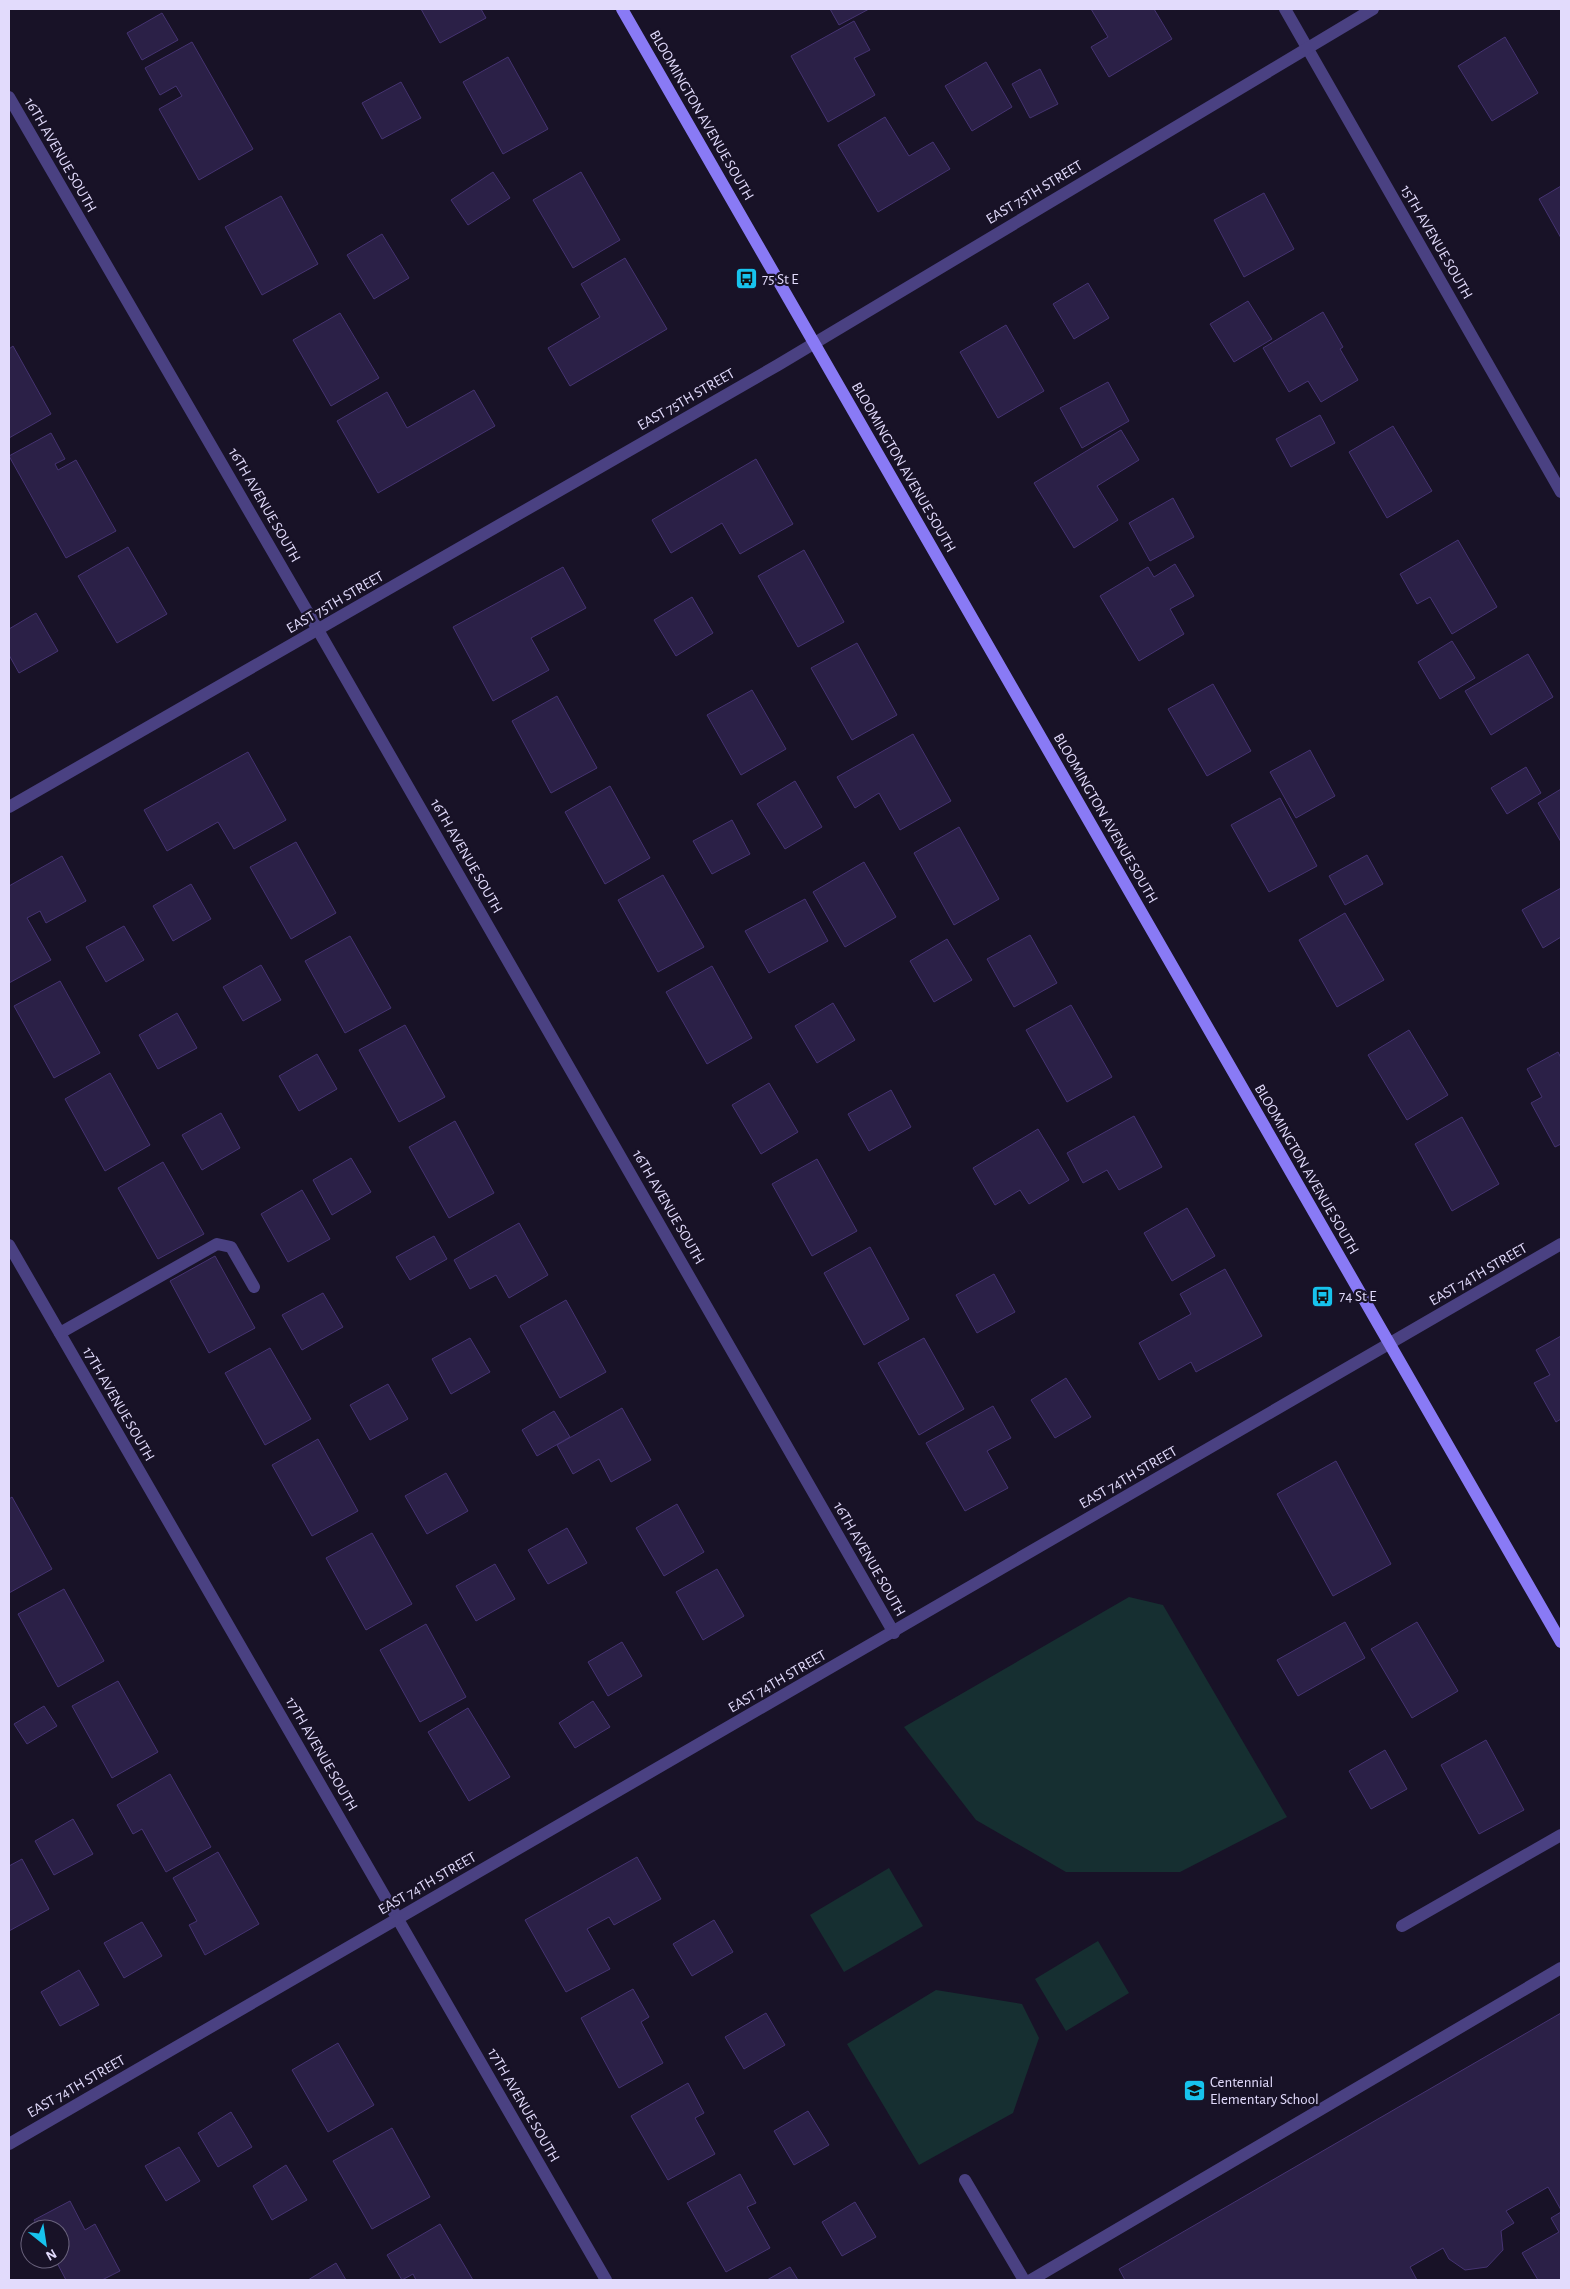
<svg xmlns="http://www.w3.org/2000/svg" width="1570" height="2289" font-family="'Alegreya Sans',sans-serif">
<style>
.green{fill:#162f31}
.building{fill:#2b2047;stroke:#453371}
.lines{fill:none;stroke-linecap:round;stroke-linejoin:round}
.lane{stroke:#4a4182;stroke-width:12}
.street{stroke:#4a4182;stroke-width:12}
.secondary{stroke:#897af5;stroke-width:12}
.labels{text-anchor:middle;stroke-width:4.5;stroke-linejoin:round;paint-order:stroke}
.street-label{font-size:15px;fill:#e2dbfc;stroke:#181227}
.poi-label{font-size:15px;fill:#e2dbfc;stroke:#181227;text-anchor:start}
</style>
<rect width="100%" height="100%" fill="#181227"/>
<!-- green -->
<g class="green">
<polygon points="1129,1597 1163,1605 1287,1817 1180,1872 1066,1872 976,1820 904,1727"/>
<polygon points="889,1868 923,1926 844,1972 810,1915"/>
<polygon points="1098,1941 1129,1993 1066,2031 1035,1979"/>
<polygon points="936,1990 1022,2004 1039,2038 1013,2113 919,2165 847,2044"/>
</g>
<!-- building -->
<g class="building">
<polygon points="421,9 481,9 486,18 440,43"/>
<polygon points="830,9 869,9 839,25"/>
<polygon points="1091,9 1154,9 1172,39 1109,77 1091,47 1108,37"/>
<polygon points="162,13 178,40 142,60 127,33"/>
<polygon points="854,21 870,50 854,58 875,95 828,122 791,56"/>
<polygon points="1505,37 1538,93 1492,121 1458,66"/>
<polygon points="192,42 253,149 199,180 159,109 182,96 176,86 160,95 145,68"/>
<polygon points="508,57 548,129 503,154 463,82"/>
<polygon points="986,62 1012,107 972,131 945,86"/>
<polygon points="1040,69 1058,104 1030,118 1012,84"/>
<polygon points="401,82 421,118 382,139 362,103"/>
<polygon points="885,117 909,156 933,142 950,169 878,212 838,145"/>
<polygon points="493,172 510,198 468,225 451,200"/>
<polygon points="581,172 620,240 573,268 533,200"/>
<polygon points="1561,186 1561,238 1539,199"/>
<polygon points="1264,193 1294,249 1244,277 1214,220"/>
<polygon points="281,196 318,264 262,295 225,227"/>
<polygon points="382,234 409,278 374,299 347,255"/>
<polygon points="625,258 667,329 570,386 548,348 600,317 581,284"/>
<polygon points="1088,283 1109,318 1074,339 1053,304"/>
<polygon points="1248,301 1272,339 1234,362 1210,324"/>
<polygon points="1323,312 1343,347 1340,349 1358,380 1321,402 1308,381 1289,392 1263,348"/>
<polygon points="340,313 379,378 331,406 293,340"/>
<polygon points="1006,325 1044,391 998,418 960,352"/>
<polygon points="13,346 51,414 9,438 9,349"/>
<polygon points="1108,382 1129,421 1082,448 1060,408"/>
<polygon points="474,390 495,426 378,493 337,421 387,392 407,428"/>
<polygon points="1320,415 1335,443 1291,467 1276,439"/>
<polygon points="1393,426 1432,491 1387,518 1349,452"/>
<polygon points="1121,430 1139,460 1097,486 1118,520 1074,548 1034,483"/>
<polygon points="51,433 65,459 55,464 58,470 76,460 116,531 66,558 9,456"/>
<polygon points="756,459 793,524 740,554 722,523 671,553 652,520"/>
<polygon points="1173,498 1194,537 1150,561 1129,523"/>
<polygon points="1458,540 1497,607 1452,634 1430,597 1417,604 1400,574"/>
<polygon points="128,547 167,614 117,643 78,576"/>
<polygon points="804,550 844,622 798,647 758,576"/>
<polygon points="1175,564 1194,596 1170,609 1184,634 1139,661 1100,596 1148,567 1154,577"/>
<polygon points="563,567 586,608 531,638 549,670 493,701 453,627"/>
<polygon points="692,597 713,633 676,656 654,620"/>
<polygon points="36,613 58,651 19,673 9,655 9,629"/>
<polygon points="1452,641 1475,678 1440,699 1418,662"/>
<polygon points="857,643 897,715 852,740 811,668"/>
<polygon points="1528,654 1553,697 1491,735 1465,691"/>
<polygon points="1213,684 1251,751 1207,776 1168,709"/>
<polygon points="752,690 786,749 741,775 707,715"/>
<polygon points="557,696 597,768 551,793 512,721"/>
<polygon points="913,734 951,801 900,830 879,793 855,808 837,777"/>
<polygon points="1310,750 1335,796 1296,818 1270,772"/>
<polygon points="248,752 286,820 234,849 218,822 167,851 144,810"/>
<polygon points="1526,767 1541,793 1507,814 1491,788"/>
<polygon points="795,781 822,827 785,849 757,804"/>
<polygon points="610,786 650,858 605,884 565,812"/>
<polygon points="1561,789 1561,842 1538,803"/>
<polygon points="1280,798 1317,866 1269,892 1231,825"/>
<polygon points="732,820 750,854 712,874 693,841"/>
<polygon points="959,827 999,899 954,925 914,853"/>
<polygon points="296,842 336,913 291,939 250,867"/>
<polygon points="1367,855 1383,884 1345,905 1329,876"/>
<polygon points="62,856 86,901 46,923 40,911 27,918 51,960 9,983 9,886"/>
<polygon points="864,862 896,917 845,947 813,892"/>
<polygon points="663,875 704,947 658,972 618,900"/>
<polygon points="191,884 211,919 173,941 153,906"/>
<polygon points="1561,888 1561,937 1543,948 1522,910"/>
<polygon points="805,899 828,941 769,973 745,931"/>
<polygon points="1345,913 1384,980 1337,1007 1299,940"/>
<polygon points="124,926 144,960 106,982 86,947"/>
<polygon points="1030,935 1057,983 1014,1007 987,959"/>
<polygon points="350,936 391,1008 345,1033 305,961"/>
<polygon points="947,939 972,980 934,1002 910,961"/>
<polygon points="261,965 281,1000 243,1021 223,987"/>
<polygon points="712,966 752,1038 707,1064 666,992"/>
<polygon points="60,981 100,1053 54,1078 14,1006"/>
<polygon points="833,1003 855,1040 817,1063 795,1026"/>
<polygon points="1071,1005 1112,1077 1067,1102 1026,1030"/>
<polygon points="177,1013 197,1048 158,1069 139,1035"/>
<polygon points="405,1025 445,1097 399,1122 359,1050"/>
<polygon points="1409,1030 1448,1095 1407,1120 1368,1055"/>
<polygon points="1558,1052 1561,1058 1561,1144 1555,1147 1531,1103 1542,1097 1527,1069"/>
<polygon points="317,1054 337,1089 299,1111 279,1076"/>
<polygon points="110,1073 150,1145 105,1171 65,1099"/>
<polygon points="769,1083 798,1132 761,1154 732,1105"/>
<polygon points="891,1090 911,1127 869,1151 848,1114"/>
<polygon points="221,1113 240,1148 202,1170 182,1135"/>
<polygon points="1134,1116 1162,1167 1119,1190 1107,1170 1083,1183 1067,1153"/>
<polygon points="1462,1117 1499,1184 1452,1211 1415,1144"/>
<polygon points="455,1121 494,1193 449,1218 409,1147"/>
<polygon points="1038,1129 1069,1180 1029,1204 1020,1190 995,1205 973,1168"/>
<polygon points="351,1158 371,1192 332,1215 313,1180"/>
<polygon points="817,1159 857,1231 812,1256 772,1184"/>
<polygon points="163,1162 204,1234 158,1259 118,1188"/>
<polygon points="302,1190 330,1239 288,1262 261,1214"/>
<polygon points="1187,1208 1215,1256 1172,1281 1144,1233"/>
<polygon points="519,1223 548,1275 509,1298 496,1275 470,1289 454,1260"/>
<polygon points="434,1236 447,1259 410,1280 396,1257"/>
<polygon points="870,1247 909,1319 864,1345 824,1273"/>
<polygon points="215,1256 255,1328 209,1353 170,1281"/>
<polygon points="1225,1269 1262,1336 1196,1372 1191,1362 1159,1380 1139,1343 1191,1314 1180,1294"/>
<polygon points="994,1274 1015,1312 977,1333 956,1295"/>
<polygon points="323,1293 343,1327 302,1350 282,1315"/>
<polygon points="566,1300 606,1372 560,1398 520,1326"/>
<polygon points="1561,1336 1561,1419 1556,1422 1534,1383 1550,1375 1536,1350"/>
<polygon points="470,1338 490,1372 451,1394 432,1359"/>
<polygon points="924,1338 964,1409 919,1435 878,1363"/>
<polygon points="270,1348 311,1419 265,1445 225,1373"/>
<polygon points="1066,1378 1091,1417 1055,1438 1031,1400"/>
<polygon points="388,1384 408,1419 370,1440 350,1405"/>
<polygon points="993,1406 1011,1438 987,1451 1008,1488 965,1511 926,1443"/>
<polygon points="622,1408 651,1460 611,1482 599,1459 573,1474 557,1445"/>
<polygon points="554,1411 570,1437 537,1456 522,1430"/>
<polygon points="318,1439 358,1511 312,1536 272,1465"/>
<polygon points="1336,1461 1391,1564 1333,1596 1277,1494"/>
<polygon points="446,1473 468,1511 427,1534 405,1496"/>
<polygon points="12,1497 52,1569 9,1593 9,1499"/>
<polygon points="677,1504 704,1552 664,1576 636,1528"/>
<polygon points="567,1528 587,1563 548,1584 528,1550"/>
<polygon points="372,1533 412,1604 366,1630 326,1558"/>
<polygon points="495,1564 515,1599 476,1621 456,1586"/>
<polygon points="717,1569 744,1616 703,1640 676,1592"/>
<polygon points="64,1589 104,1661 58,1687 18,1614"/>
<polygon points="1345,1622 1365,1658 1298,1696 1277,1660"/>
<polygon points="1417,1622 1458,1691 1412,1718 1371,1649"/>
<polygon points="426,1624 466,1697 420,1722 380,1650"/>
<polygon points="622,1642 642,1676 608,1696 588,1662"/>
<polygon points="118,1681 158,1752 112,1778 72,1706"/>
<polygon points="593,1701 610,1727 575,1748 559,1723"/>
<polygon points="44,1706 57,1726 27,1744 14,1724"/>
<polygon points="468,1708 510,1777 469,1801 428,1732"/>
<polygon points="1486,1740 1524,1810 1479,1834 1441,1765"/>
<polygon points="1385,1750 1407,1789 1371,1809 1349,1771"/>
<polygon points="170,1774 211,1847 166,1872 142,1829 133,1834 117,1805"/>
<polygon points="73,1819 93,1854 54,1875 35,1841"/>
<polygon points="218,1852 259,1924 205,1955 189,1925 197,1921 173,1878"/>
<polygon points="637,1857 661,1899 614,1925 609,1917 587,1929 610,1969 566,1992 525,1920"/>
<polygon points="22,1859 49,1909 9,1931 9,1866"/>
<polygon points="714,1920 733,1952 692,1976 673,1944"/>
<polygon points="142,1922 162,1956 124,1978 104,1943"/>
<polygon points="79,1970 99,2005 60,2026 41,1992"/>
<polygon points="633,1989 649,2017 641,2022 663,2063 619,2088 581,2018"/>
<polygon points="766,2013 785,2045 744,2069 725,2037"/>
<polygon points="1561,2013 1561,2210 1548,2187 1506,2211 1514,2223 1501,2231 1503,2250 1487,2267 1465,2270 1449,2259 1443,2248 1410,2267 1417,2280 1125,2280 1119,2269"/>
<polygon points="338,2043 374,2105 328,2132 292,2070"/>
<polygon points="688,2083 704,2113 695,2118 715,2154 668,2180 631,2116"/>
<polygon points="808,2111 829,2145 794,2165 774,2131"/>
<polygon points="231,2112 252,2147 218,2167 198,2133"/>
<polygon points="392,2128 430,2197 372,2229 333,2161"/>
<polygon points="179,2147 200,2181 166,2201 145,2166"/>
<polygon points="286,2165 307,2200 272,2220 253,2186"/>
<polygon points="740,2174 756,2203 747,2207 770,2248 726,2272 687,2203"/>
<polygon points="70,2201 85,2230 95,2224 120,2271 102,2280 66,2280 55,2259 60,2259 60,2229 39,2229 34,2220"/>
<polygon points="855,2202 876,2237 842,2256 822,2222"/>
<polygon points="1561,2212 1561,2280 1538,2280 1522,2253 1559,2232 1551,2218"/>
<polygon points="440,2224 473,2280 416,2280 413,2274 402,2280 387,2255"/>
<polygon points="336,2263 346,2280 308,2280"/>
<polygon points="790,2267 798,2280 767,2280"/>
</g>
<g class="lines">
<!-- lane -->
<g class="lane">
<polyline points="60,1333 217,1244 231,1247 254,1287"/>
<polyline points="1402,1926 1561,1835"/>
<polyline points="965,2180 1024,2280"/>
<polyline points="1031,2280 1561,1968"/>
</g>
<!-- street -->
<g class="street">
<polyline points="1285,9 1561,492"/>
<polyline points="9,97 318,630 894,1633"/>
<polyline points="9,807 778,365 1373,9"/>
<polyline points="9,1245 606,2280"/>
<polyline points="9,2144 1561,1244"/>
</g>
<!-- secondary -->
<polyline class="secondary" points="622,9 1561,1642"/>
</g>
<!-- icons -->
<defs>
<symbol id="bus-square" viewBox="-11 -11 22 22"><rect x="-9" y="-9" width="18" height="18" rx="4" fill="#17c3ed" stroke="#181227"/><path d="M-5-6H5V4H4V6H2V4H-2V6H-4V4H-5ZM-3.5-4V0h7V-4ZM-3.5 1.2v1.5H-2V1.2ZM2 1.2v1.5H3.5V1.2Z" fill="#111"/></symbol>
<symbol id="school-square" viewBox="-11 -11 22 22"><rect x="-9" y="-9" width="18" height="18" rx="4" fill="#17c3ed" stroke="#181227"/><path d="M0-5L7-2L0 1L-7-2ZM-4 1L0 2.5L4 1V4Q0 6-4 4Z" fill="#111"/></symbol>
</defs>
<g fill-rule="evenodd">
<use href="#bus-square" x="734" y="266" width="25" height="25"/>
<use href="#bus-square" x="1310" y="1284" width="25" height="25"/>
<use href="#school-square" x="1182" y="2078" width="25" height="25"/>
</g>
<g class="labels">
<!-- street labels -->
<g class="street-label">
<text transform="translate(702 115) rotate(60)" y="5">BLOOMINGTON AVENUE SOUTH</text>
<text transform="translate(61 155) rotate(60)" y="5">16TH AVENUE SOUTH</text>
<text transform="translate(1034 192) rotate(-31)" y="5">EAST 75TH STREET</text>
<text transform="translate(1437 242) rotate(60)" y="5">15TH AVENUE SOUTH</text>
<text transform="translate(686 399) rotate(-30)" y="5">EAST 75TH STREET</text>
<text transform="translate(904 467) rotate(60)" y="5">BLOOMINGTON AVENUE SOUTH</text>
<text transform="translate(265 505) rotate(60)" y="5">16TH AVENUE SOUTH</text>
<text transform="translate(335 602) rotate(-30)" y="5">EAST 75TH STREET</text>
<text transform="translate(1106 818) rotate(60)" y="5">BLOOMINGTON AVENUE SOUTH</text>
<text transform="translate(467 856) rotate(60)" y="5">16TH AVENUE SOUTH</text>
<text transform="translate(1307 1169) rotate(60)" y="5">BLOOMINGTON AVENUE SOUTH</text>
<text transform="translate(669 1207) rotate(60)" y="5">16TH AVENUE SOUTH</text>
<text transform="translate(1478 1274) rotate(-30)" y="5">EAST 74TH STREET</text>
<text transform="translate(119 1404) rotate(60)" y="5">17TH AVENUE SOUTH</text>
<text transform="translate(1128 1477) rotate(-30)" y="5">EAST 74TH STREET</text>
<text transform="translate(870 1559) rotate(60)" y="5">16TH AVENUE SOUTH</text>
<text transform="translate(777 1681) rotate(-30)" y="5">EAST 74TH STREET</text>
<text transform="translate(322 1754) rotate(60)" y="5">17TH AVENUE SOUTH</text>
<text transform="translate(427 1883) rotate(-30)" y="5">EAST 74TH STREET</text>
<text transform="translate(76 2086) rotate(-30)" y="5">EAST 74TH STREET</text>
<text transform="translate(524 2105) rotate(60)" y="5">17TH AVENUE SOUTH</text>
</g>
<!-- poi labels -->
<g class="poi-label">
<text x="762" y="284">75 St E</text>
<text x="1339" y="1301">74 St E</text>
<text x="1210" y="2087">Centennial<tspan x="1210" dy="17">Elementary School</tspan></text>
</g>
</g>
<!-- border -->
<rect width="1570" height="2289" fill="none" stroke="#e2dbfc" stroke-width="20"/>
<!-- north arrow -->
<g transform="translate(45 2244) rotate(150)"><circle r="24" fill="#181227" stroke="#69627c"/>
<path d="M0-4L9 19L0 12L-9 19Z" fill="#17c3ed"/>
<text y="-8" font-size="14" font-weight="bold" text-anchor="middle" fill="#e2dbfc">N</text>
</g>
</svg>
